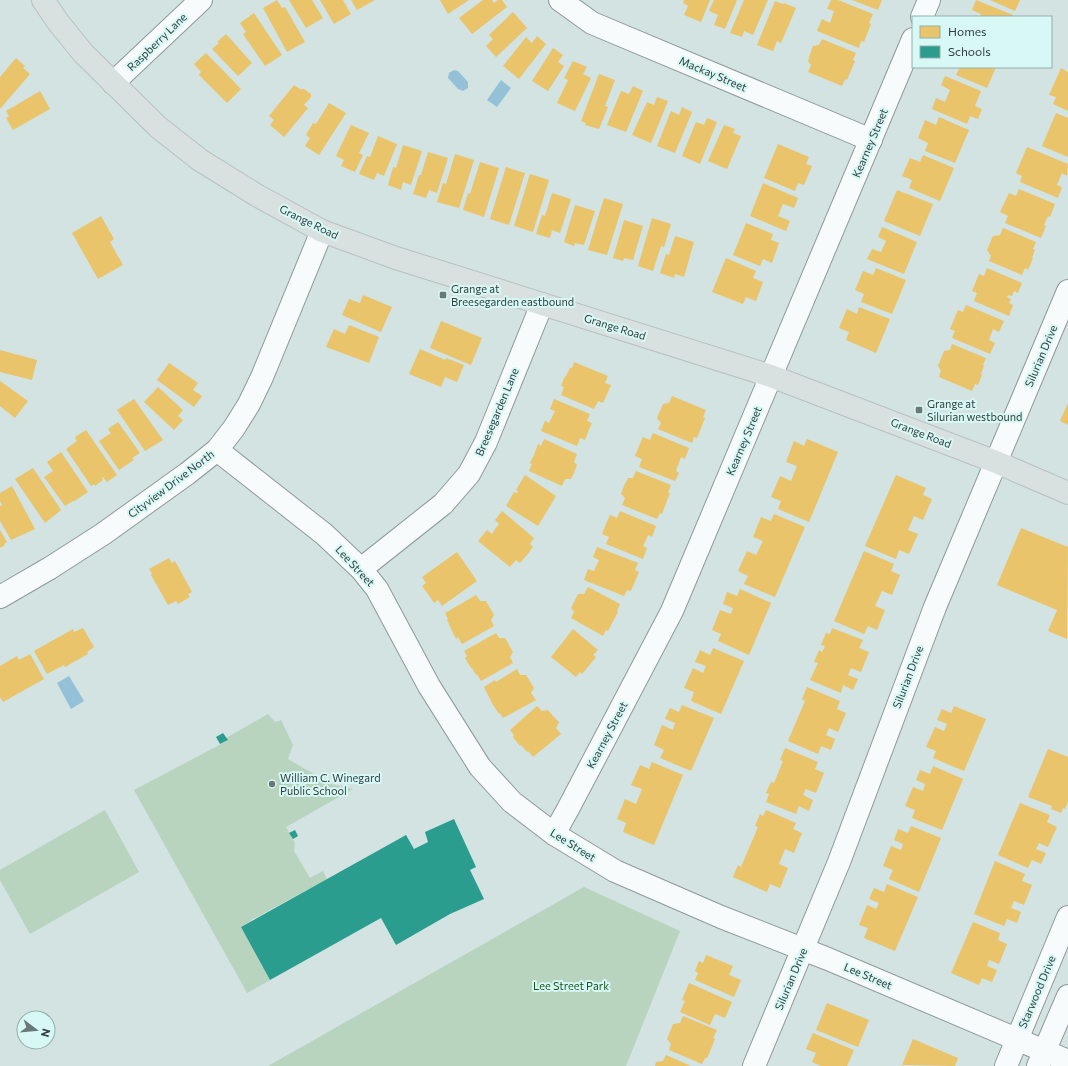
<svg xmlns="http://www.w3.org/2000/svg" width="1068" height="1066" font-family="Commissioner,sans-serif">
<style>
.green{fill:#b8d3be}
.water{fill:#94c0d8}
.homes{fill:#e9c46a}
.schools{fill:#2a9d8f}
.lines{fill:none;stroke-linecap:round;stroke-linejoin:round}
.minor-casing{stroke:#8d9a99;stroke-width:24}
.major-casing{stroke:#b7c0c0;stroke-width:24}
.minor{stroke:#f8fbfb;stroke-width:22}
.major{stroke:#d8e1df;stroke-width:22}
.poi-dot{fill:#6a7877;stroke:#d7f8f5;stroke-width:1.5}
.labels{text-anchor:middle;stroke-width:4;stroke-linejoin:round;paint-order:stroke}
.street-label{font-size:11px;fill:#323f3e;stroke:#d7f8f5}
.poi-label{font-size:11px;fill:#323f3e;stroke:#d7f8f5;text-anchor:start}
.park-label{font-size:11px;fill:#1a551c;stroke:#d7f8f5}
</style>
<rect width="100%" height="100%" fill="#d2e3e2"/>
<!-- green -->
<g class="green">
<polygon points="268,714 275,722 281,720 293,745 288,759 331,784 353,789 286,827 295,843 294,851 310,878 323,871 327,879 251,920 251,921 241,927 270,980 247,993 134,790 227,741 226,738"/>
<polygon points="105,810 139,872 30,934 0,880 0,870"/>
<polygon points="584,887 680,931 626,1066 268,1066"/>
</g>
<!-- water -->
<g class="water">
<polygon points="454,70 458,71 468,82 468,88 463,91 458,89 448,78 449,73"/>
<polygon points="501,80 511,88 497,107 487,100"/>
<polygon points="69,676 84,701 71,709 57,683"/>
</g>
<!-- homes -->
<g class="homes">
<polygon points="277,0 282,8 285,7 305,42 287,52 263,8"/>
<polygon points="289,0 312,0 323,18 306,28"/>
<polygon points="320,0 343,0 351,14 334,24"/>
<polygon points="351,0 375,0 357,10"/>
<polygon points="440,0 469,0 448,14"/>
<polygon points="483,0 492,0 494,3 498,0 502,0 507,7 472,34 459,18"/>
<polygon points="684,0 710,0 701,22 684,15 688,6 683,3"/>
<polygon points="714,0 737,0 725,29 714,25 718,15 709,11"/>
<polygon points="744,0 768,0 753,35 744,31 742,37 730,33"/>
<polygon points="831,0 838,0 873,14 869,23 871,24 864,42 861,41 859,48 817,31 822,19 830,23 834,11 827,9"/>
<polygon points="852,0 882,0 878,10"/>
<polygon points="976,0 1013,15 1013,17 980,17 981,14 972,10"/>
<polygon points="990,0 1020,0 1015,11"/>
<polygon points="775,1 783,4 784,3 796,8 781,43 777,41 773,51 757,45"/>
<polygon points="513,12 527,28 496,57 486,46 493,39 489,35"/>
<polygon points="254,13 282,55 265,66 243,34 246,32 240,23"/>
<polygon points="226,34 252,63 238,76 212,49 219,43 217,42"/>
<polygon points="537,36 546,44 519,79 503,66 526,37 532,43"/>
<polygon points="822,39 856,53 853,60 855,61 847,80 845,79 842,86 808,72 811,65 808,61 810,54 813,46 819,45"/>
<polygon points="553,48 563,55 558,62 564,66 548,91 532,81"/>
<polygon points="206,53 241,89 227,103 199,75 201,72 194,64"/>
<polygon points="16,58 25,66 23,68 30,74 0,109 0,77"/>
<polygon points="573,61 587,67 583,74 591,78 575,111 557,103 568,80 564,78"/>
<polygon points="960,67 996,67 987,88 956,75"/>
<polygon points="1061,68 1068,72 1068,111 1053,104 1056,97 1049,95"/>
<polygon points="599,74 615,80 605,106 608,107 599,129 585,125 586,123 581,121"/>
<polygon points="945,76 981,91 975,106 982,109 978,119 970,116 967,124 932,109 936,98 945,102 950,90 941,85"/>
<polygon points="294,85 300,89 304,89 311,94 311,97 304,105 308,108 284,137 270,125 274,120 269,116"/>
<polygon points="633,86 643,91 626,132 607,125 621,91 629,94"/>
<polygon points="40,91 50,109 13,130 6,118 9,116 6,111"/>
<polygon points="657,97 668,101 651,143 632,135 647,102 654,105"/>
<polygon points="329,103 346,113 319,155 305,146 310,138 306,135 313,123 316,124"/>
<polygon points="682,107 692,112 675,153 657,146 671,111 679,115"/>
<polygon points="1056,113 1068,118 1068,157 1042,146"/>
<polygon points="939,117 969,130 955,163 925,151 928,143 918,138 925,120 936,125"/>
<polygon points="707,118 717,122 700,164 682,156 696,122 704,125"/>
<polygon points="351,125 369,133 359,153 363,155 355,172 341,166 344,160 336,156"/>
<polygon points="724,125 735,129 733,133 741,136 727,169 708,161"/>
<polygon points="378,136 397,144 384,176 377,173 374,180 359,174 367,156 370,157"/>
<polygon points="778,144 809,157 806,164 812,166 804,185 798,183 795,191 764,178"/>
<polygon points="403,145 422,151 411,185 403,182 401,190 388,185 393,167 396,168"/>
<polygon points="1027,147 1068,164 1067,176 1062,173 1057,185 1062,187 1058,198 1020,182 1022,176 1016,173"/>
<polygon points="428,152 448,158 437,193 429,190 426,198 413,194 419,175 421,175"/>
<polygon points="455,154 474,160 459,208 437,202 443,183 446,184"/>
<polygon points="923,155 954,168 940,201 909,188 912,180 902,176 910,158 920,162"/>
<polygon points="480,162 499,168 484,217 463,210 468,193 470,194"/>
<polygon points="506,167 525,173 509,225 490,219"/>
<polygon points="530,174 549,180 533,232 514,226"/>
<polygon points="763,183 798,198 794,208 783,204 778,216 790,221 786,231 750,216"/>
<polygon points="1019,189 1055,204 1050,217 1048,216 1044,225 1046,226 1041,238 1005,223 1008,216 1000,212 1009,193 1016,196"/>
<polygon points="897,190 933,204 920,236 884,221"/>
<polygon points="552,193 571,199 560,233 552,230 550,238 536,234 542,215 545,216"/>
<polygon points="604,198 623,204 607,255 588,250"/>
<polygon points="575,205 595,211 584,245 575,243 574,246 564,242"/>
<polygon points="101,216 114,239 110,242 123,265 98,279 72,233"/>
<polygon points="652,218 671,224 664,247 661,246 653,271 638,266"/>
<polygon points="624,220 643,226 633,260 624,258 623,261 613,258"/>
<polygon points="746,223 773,234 771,240 779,243 772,263 763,259 760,266 733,255"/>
<polygon points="882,227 917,242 904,274 867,259 872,249 881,252 886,241 878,237"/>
<polygon points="1003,228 1036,242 1033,249 1035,250 1032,258 1033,258 1028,270 1025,268 1022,275 989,261 991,256 987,250 993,236 1000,235"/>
<polygon points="675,236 694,242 684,277 675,274 674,278 660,273 666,254 669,255"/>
<polygon points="726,258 756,271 753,278 763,282 756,301 746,297 743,304 712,292"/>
<polygon points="876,268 906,280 892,314 861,302 864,294 855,290 863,271 873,275"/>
<polygon points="987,268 1022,283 1018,293 1014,291 1012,296 1008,295 1007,297 1011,299 1009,303 1013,305 1009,316 974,301 977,293 972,291 979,274 984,276"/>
<polygon points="363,295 392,307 381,332 342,315 349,299 360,303"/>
<polygon points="966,305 1004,321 999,332 993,329 989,340 995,343 990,354 952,338 955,331 950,329 958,310 963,312"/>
<polygon points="859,307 890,319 876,353 846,340 849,332 839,328 847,309 857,314"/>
<polygon points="441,321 482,338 471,365 430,348"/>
<polygon points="349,325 379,337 369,363 326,347 334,329 345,334"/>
<polygon points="952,344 986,358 983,365 984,366 981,374 982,375 978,385 975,384 972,391 939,377 941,371 938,366 944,351 950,350"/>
<polygon points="420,349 445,360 446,358 464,365 457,382 445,377 441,387 409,374"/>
<polygon points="0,350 37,360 32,380 0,372"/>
<polygon points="574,362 608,376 605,383 611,385 603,403 598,401 594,409 561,395 564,387 561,386 565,376 566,376 570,368 572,368"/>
<polygon points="169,363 198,383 193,390 202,396 194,407 157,380"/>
<polygon points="0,381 28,401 15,418 0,406"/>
<polygon points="158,387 183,410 178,416 183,420 174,430 144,402"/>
<polygon points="672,396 706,410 703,417 705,418 697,438 694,437 692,443 658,429 661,423 657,418 663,404 669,403"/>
<polygon points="134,399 163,440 145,451 117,410"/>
<polygon points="554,399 590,414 587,421 592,423 588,432 585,440 580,438 577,446 541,431 545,421 549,423 555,411 550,409"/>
<polygon points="1068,403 1068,425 1060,421"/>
<polygon points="118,422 140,453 132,458 134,460 119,470 99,441 111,433 108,429"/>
<polygon points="86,430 117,475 107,482 103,477 102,478 103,480 95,486 94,484 91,486 66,449 77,441 75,437"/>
<polygon points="653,433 689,448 685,459 681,457 676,471 679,473 675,481 639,467 642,459 635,456 639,446 643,437 650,440"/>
<polygon points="544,439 577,454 574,462 577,465 574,473 571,479 565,479 562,486 529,471 532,464 530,463 534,455 538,444 541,446"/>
<polygon points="807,439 838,452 809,522 778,509 781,501 771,497 780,476 791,481 797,466 786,462 794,441 804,446"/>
<polygon points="61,452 88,492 73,502 73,501 65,506 44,477 53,471 47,462"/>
<polygon points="33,468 61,510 45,523 15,479"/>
<polygon points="636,471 671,485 668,493 670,493 662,514 660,513 657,519 622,505 625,498 621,494 624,486 628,478 633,478"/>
<polygon points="525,475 556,496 538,526 506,506 514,492 517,493 518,493 518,491 516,490"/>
<polygon points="896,475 926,488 923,495 932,499 923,520 914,516 908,530 918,534 909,554 899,550 896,559 865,546"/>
<polygon points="12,486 35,529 11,540 0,521 0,506 2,505 0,501 0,493"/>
<polygon points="502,511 534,538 530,544 533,547 527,555 520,563 516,560 510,567 478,541 487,530 492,534 495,529 499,524 495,520"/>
<polygon points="620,511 656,526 652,537 648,535 646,540 643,546 647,548 643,559 606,544 609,537 602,534 606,524 610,515 617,518"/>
<polygon points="774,514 805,527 775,597 744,584 748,576 738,571 747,551 756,555 763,541 753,537 761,517 771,521"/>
<polygon points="1021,528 1068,547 1067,639 1048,631 1057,610 997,585"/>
<polygon points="0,530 7,542 4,544 5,545 0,548"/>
<polygon points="597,547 638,563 635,570 639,572 631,591 627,590 624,596 584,580 588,569 594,571 599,560 593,557"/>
<polygon points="864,551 894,564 891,571 900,575 892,595 882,591 875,606 885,610 877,630 868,626 864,634 834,621"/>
<polygon points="457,552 477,581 442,606 438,600 434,603 428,594 422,586 426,583 422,577"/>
<polygon points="169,558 172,563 175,561 192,592 188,594 190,597 178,604 176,601 168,605 151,575 152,574 149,569"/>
<polygon points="588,587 620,604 617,611 618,612 608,631 606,630 603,636 571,618 574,612 571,608 578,594 584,594"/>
<polygon points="740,589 771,603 749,655 718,641 721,634 712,630 720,610 731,614 733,608 723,604 727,592 737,596"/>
<polygon points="476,595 480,601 486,601 494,615 491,620 494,626 462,644 458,637 456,639 447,620 448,619 445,613"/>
<polygon points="83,628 94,647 87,652 88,654 65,667 64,665 47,674 34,651 73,629 74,632"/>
<polygon points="832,628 863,640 859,648 869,652 861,672 851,668 848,675 858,679 853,690 843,685 841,693 810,680 818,663 814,662 819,650 822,652 825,646 821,645 826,633 830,634"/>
<polygon points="573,629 598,650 593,655 596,657 582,674 580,672 576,677 551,657"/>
<polygon points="496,633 499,638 505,638 513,652 510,657 513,663 481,681 477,674 476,675 472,668 471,668 465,658 467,656 464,651"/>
<polygon points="713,648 744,661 721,714 691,701 694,692 684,688 693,668 703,673 706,666 695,662 700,650 710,655"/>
<polygon points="30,654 44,679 3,702 0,697 0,666 17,656 19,660"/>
<polygon points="517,669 520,675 526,675 534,688 531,693 536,700 503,718 500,713 499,714 493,705 484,687 495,680 496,682"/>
<polygon points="807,687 840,701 837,709 846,713 838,732 829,728 826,735 835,739 831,750 821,746 818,754 788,741 805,701 802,699"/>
<polygon points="682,705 714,718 691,771 660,758 664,750 654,745 662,725 673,730 675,723 665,719 670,708 679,712"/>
<polygon points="537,706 542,711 548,710 553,716 559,722 556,728 561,734 533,757 528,751 527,752 521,745 520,746 513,737 514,735 510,730"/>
<polygon points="954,706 986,719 964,771 933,758 936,751 926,747 935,727 944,731 947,724 937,720 942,709 951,713"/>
<polygon points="785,748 818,762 815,769 824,773 816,793 806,789 803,795 813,800 809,811 799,806 796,814 766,802 769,794 766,793 771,782 774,783 783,761 780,760"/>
<polygon points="1048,749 1068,757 1068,801 1065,809 1063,808 1061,813 1051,809 1052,806 1028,797"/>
<polygon points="652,762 683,775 654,845 623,832 626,823 617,819 625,799 636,804 642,789 631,785 640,765 649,769"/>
<polygon points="933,766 963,779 942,830 912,818 915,810 905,806 913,787 923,791 925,784 916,780 920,770 930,774"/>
<polygon points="1020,803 1050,815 1047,822 1057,827 1048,847 1039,843 1036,849 1046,853 1041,864 1032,860 1028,868 998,855"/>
<polygon points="766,810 796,823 793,829 802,833 794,853 785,849 779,864 788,868 780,888 770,884 767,892 733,877 738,865 741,867 758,827 755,826 760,814 763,816"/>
<polygon points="911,826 941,838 919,892 889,879 893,870 883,866 891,846 901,850 903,844 894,840 898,829 908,833"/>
<polygon points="995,861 1025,874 1022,881 1032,885 1024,905 1014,901 1011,908 1021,912 1017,923 1007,919 1004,926 974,914"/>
<polygon points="887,884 918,897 895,951 864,938 868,928 859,925 867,905 876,909 879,903 869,899 874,888 884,892"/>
<polygon points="973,922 1000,933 998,940 1007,944 999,964 989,960 987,966 997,970 992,982 982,978 979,985 951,973"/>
<polygon points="706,955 733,966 729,975 741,980 734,997 695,980 698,973 695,971 699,961 703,963"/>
<polygon points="689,983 732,1002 725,1018 715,1014 710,1025 680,1012 685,1001 682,1000"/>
<polygon points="827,1003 869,1020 858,1047 816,1030"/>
<polygon points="683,1016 717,1030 713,1038 715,1039 711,1049 707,1058 705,1058 702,1064 669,1050 671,1044 667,1039 673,1024 680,1023"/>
<polygon points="813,1033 854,1050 847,1066 821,1066 812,1062 816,1053 806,1049"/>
<polygon points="913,1039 958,1058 955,1066 902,1065"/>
<polygon points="666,1055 691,1066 655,1066 656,1062 663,1061"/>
</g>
<!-- schools -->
<g class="schools">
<polygon points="223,733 228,740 220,744 216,737"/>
<polygon points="454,819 476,867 470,870 484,899 450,914 396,945 381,918 270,980 241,927 406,835 414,849 428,842 425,832"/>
<polygon points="295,830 298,836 293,839 289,833"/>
</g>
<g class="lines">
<defs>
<g id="minor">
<polyline points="560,0 592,23 871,140"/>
<polyline points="922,17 929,0"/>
<polyline points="113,83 201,0"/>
<polyline points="217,450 324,534 361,569 377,589 429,686 480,767 512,802 554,834 615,871 721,917 828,959 1068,1061"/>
<polyline points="361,569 443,504 469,474 486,442 542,304"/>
<polyline points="0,597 50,568 103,534 188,473 217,450 234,428 249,404 262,377 322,231"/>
<polyline points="554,834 568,809 672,611 913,39"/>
<polyline points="754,1066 839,862 935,607 1068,291"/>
<polyline points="1006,1066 1068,917"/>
<polyline points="1038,1066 1068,996"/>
</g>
<polyline id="major" points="43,0 58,22 83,53 158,127 200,160 258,196 322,231 396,258 771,376 996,462 1068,493"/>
</defs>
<!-- minor casing -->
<use href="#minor" class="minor-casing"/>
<!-- major casing -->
<use href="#major" class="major-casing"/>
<!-- minor -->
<use href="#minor" class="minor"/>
<!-- major -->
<use href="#major" class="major"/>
</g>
<!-- markers -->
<g class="poi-dot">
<rect x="439" y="291" width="8" height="8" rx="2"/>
<rect x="915" y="406" width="8" height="8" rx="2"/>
<circle cx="272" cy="784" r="4"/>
</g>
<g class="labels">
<!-- street labels -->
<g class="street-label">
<text transform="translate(157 42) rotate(-44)" y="4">Raspberry Lane</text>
<text transform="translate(713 74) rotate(23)" y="4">Mackay Street</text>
<text transform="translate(870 143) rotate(-67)" y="4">Kearney Street</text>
<text transform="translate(309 222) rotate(26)" y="4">Grange Road</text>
<text transform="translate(615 327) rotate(17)" y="4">Grange Road</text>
<text transform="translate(1041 356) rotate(-67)" y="4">Silurian Drive</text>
<text transform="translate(497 412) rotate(-67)" y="4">Breesegarden Lane</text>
<text transform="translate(921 433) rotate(21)" y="4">Grange Road</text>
<text transform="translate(744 441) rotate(-67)" y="4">Kearney Street</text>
<text transform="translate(171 484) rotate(-37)" y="4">Cityview Drive North</text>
<text transform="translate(355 566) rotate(47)" y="4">Lee Street</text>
<text transform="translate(908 677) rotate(-69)" y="4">Silurian Drive</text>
<text transform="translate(607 735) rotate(-62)" y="4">Kearney Street</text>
<text transform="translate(573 845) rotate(32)" y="4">Lee Street</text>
<text transform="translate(868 976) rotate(23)" y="4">Lee Street</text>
<text transform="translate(791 979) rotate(-67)" y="4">Silurian Drive</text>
<text transform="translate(1037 992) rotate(-67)" y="4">Starwood Drive</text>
</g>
<!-- poi labels -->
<g class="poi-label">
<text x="451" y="293">Grange at<tspan x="451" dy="13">Breesegarden eastbound</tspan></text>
<text x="927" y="408">Grange at<tspan x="927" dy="13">Silurian westbound</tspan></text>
<text x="280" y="782">William C. Winegard<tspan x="280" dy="13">Public School</tspan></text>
</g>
<!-- park labels -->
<g class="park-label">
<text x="571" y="990">Lee Street Park</text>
</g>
</g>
<!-- legend -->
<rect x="912" y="16" width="140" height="52" fill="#d7f8f5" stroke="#95aeac"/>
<rect x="920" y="26" width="20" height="12" fill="#e9c46a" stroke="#95aeac"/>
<text x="948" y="36" font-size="12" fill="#323f3e">Homes</text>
<rect x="920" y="46" width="20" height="12" fill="#2a9d8f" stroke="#95aeac"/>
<text x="948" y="56" font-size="12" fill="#323f3e">Schools</text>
<!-- north arrow -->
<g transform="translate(36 1030) rotate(106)"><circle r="19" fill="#d7f8f5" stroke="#95aeac"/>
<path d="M0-3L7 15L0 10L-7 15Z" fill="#6a7877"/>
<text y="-6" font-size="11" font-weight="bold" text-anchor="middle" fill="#323f3e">N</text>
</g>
</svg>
